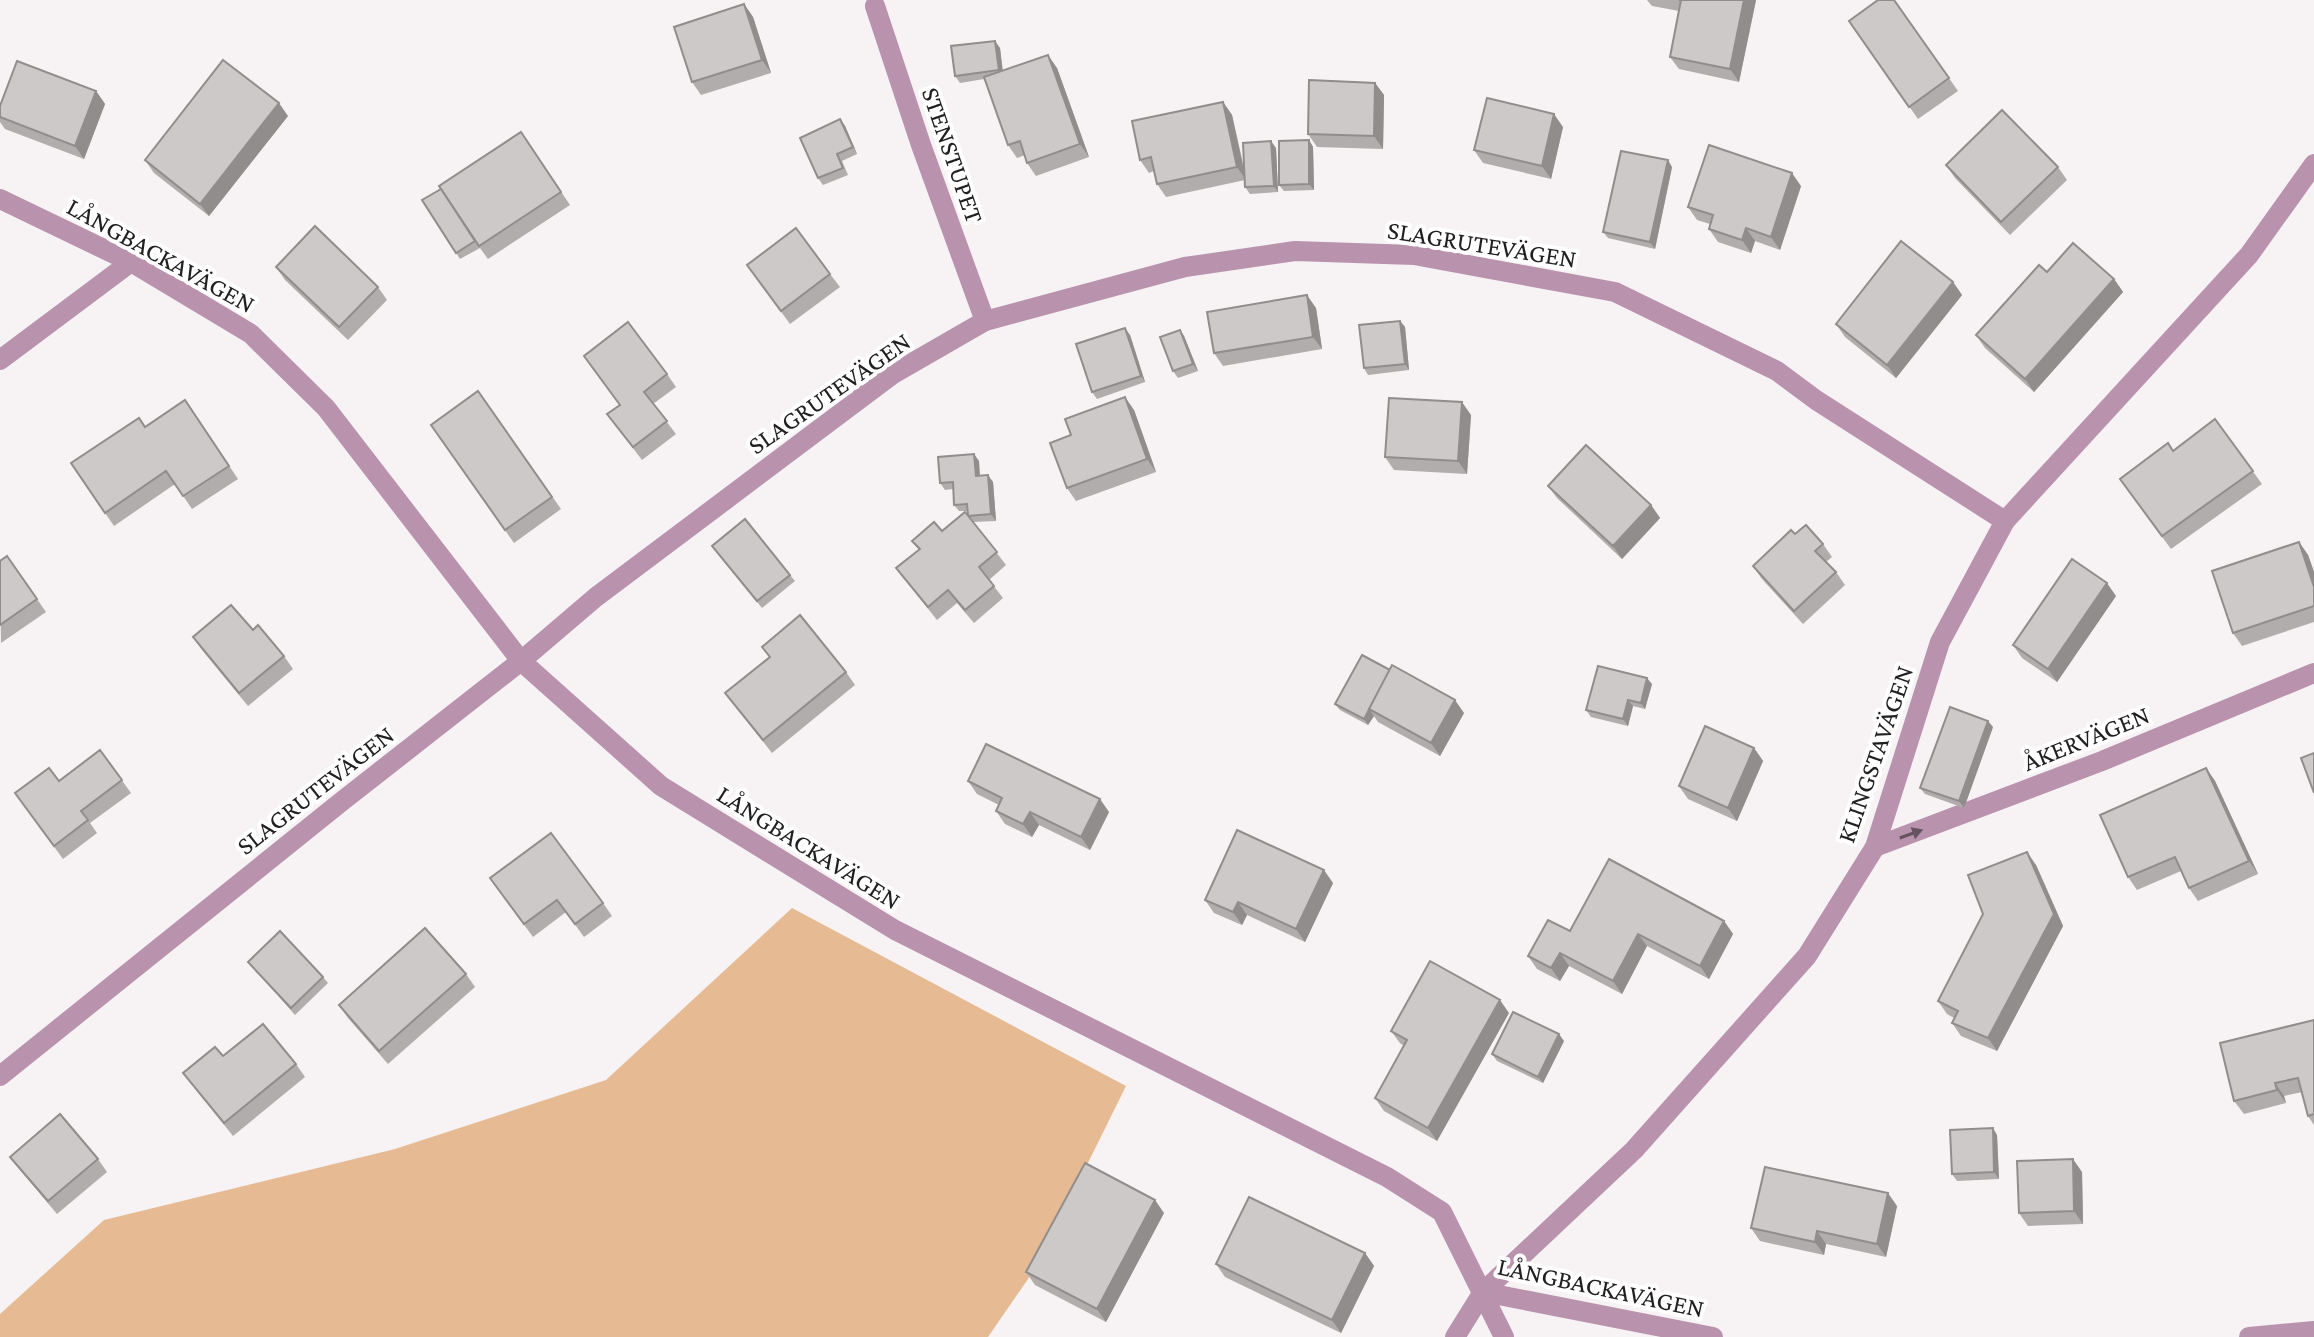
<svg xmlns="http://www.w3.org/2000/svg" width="2314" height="1337" font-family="'Crimson Pro',serif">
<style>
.forest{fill:#e6bb94}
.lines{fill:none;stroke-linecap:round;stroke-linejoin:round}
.minor{stroke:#b992ae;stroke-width:20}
.wall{fill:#b0adac}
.shaded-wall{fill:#908d8c}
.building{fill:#cdc9c8;stroke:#908d8c;stroke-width:2}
.oneway{fill:#655360}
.labels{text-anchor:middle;stroke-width:8;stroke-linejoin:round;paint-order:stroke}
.street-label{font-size:26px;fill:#212020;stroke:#fff}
</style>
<rect width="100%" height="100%" fill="#f7f2f3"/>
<!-- forest -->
<polygon class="forest" points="792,908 1126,1086 1037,1266 988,1337 0,1337 0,1314 104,1220 395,1149 606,1080"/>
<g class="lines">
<!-- minor -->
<g class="minor">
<polyline points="875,6 921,145 985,321"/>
<polyline points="0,199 131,262 251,334 326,408 521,661 661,786 895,930 1387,1177 1442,1212 1504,1337"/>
<polyline points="0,360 131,262"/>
<polyline points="1875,847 2102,761 2314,673"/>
<polyline points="0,1076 341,802 521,661 596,597 893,374 985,321 1185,267 1295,251 1414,255 1615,292 1777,371 1816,400 2005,521"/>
<polyline points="1483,1292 1713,1337"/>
<polyline points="1455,1337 1483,1292 1634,1150 1807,956 1875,847 1940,642 2005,521 2249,255 2314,164"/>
<polyline points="2249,1337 2314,1331"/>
</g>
</g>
<!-- wall -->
<g class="wall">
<polygon points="1647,0 1756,0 1739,82 1679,69 1670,57 1679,11 1652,6"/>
<polygon points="1894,0 1958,91 1918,119 1849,21"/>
<polygon points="744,4 753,17 771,73 701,95 692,82"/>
<polygon points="1000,48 1003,71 1057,68 1089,157 1036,176 1027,163 1025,155 1017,158 1008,145 984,79 960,83 955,76"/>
<polygon points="1375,83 1384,95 1383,149 1317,147 1308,134"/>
<polygon points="96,91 105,104 84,159 5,129 0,122 0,106"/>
<polygon points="1223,102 1232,115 1245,172 1276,148 1278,192 1250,194 1245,187 1245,180 1166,197 1157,184 1154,171 1149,173 1140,160"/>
<polygon points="288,116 209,216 154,173 145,160"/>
<polygon points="840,119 845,126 857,154 842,161 848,175 823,185 818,178"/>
<polygon points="1563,127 1551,179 1483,163 1474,150"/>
<polygon points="521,132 570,205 488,259 480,248 460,259 422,200 441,189"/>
<polygon points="1309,140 1313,147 1314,190 1284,191 1279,185"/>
<polygon points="1946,165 2058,167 2067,180 2010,235 1955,178"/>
<polygon points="1672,167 1655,249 1608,238 1603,232"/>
<polygon points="1801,186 1780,250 1755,241 1751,253 1718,242 1709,229 1710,224 1697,220 1688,207"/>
<polygon points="747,265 830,274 840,287 790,324"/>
<polygon points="276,267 378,287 387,300 348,340 285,280"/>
<polygon points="2047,272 2114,279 2123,292 2034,392 1985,348 1976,335"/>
<polygon points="1953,282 1962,295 1896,378 1845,337 1836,324"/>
<polygon points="1316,308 1322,349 1223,366 1214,353"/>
<polygon points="1400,321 1405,327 1409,370 1368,375 1364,368"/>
<polygon points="1180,330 1184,336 1198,371 1178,378 1173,371"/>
<polygon points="1130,335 1145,382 1097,399 1092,392"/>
<polygon points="584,356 667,374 676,387 653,404 676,434 642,460 607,414 620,405"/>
<polygon points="478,391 561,509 514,543 431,425"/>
<polygon points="185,400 238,479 192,509 175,484 114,526 71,463 146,427"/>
<polygon points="1134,410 1156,472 1076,501 1067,488"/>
<polygon points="1471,415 1467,474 1394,470 1385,457"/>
<polygon points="2215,419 2262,484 2171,549 2120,479 2173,451"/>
<polygon points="979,461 980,476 993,482 996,521 973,522 1006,565 989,580 1003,598 974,623 957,603 937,620 896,568 919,550 912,541 942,531 968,516 968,511 959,511 954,505 953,489 945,490 940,483"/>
<polygon points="1548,486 1651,505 1660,518 1622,559 1557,498"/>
<polygon points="1795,534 1823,544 1832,557 1826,562 1836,572 1845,585 1803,624 1762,579 1753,566"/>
<polygon points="2299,542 2308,555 2314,572 2314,622 2242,646 2233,633"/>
<polygon points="717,553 790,575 795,581 762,608"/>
<polygon points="7,556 46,612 1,643 0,561"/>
<polygon points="2116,596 2057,682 2022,658 2013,645"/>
<polygon points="253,630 284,656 293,669 248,706 202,650 193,637"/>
<polygon points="762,647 846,672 855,685 772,753 725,693 769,657"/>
<polygon points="1652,684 1645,709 1633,706 1628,726 1591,717 1586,710"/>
<polygon points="1335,704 1464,713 1440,756 1378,722 1374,716 1368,725 1340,710"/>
<polygon points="1993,727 1964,808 1925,794 1920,788"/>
<polygon points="1754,748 1763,761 1737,821 1688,799 1679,786"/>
<polygon points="100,750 131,793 90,823 97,833 63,859 15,793 59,781"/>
<polygon points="2206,768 2215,781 2258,874 2198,901 2189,888 2181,871 2137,890 2128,877"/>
<polygon points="968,781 1109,812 1090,850 1039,825 1032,837 1005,824 996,811 999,805 977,794"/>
<polygon points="2036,865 2063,926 1997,1051 1961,1036 1952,1023 1954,1018 1947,1014 1938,1001"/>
<polygon points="490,878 603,903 612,916 584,937 566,912 533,937"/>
<polygon points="1333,883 1305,942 1247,915 1242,925 1214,913 1205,900"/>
<polygon points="1724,921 1733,934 1709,979 1647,946 1622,994 1569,966 1560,981 1537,969 1528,956 1570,931"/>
<polygon points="248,962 323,977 328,983 295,1015"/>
<polygon points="466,974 475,987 388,1064 348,1018 339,1005"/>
<polygon points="1509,1013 1437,1141 1384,1111 1375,1098 1404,1046 1400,1043 1391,1031"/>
<polygon points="2314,1020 2314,1125 2308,1116 2302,1092 2284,1096 2286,1103 2244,1114 2234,1101"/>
<polygon points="1564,1041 1543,1083 1497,1061 1492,1054"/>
<polygon points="296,1064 305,1077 233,1136 183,1073"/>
<polygon points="1997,1135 1999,1179 1957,1181 1952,1174"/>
<polygon points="10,1157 98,1159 107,1172 57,1214 20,1170"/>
<polygon points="2082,1172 2083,1224 2028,1226 2019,1213"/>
<polygon points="1897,1206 1886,1257 1826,1244 1824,1255 1760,1241 1751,1228"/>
<polygon points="1164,1213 1106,1322 1035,1285 1026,1272"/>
<polygon points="1365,1253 1374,1266 1341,1333 1225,1277 1216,1264"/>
</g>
<!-- shaded-wall -->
<g class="shaded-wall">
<polygon points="1744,0 1756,0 1739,82 1730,69"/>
<polygon points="744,4 753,17 771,73 762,60"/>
<polygon points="995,41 1000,48 1003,76 999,70"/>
<polygon points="1048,55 1057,68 1089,157 1080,144"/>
<polygon points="1375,83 1384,95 1383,149 1374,136"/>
<polygon points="96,91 105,104 84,159 75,146"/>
<polygon points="1223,102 1232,115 1246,180 1237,167"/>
<polygon points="279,103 288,116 209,216 200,204"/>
<polygon points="1554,114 1563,127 1551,179 1542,166"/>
<polygon points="840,119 845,126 857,154 853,147"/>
<polygon points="1309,140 1313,147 1314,190 1309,184"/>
<polygon points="1271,141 1276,148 1278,192 1274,186"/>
<polygon points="1668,160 1672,167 1655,249 1650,242"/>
<polygon points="1792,173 1801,186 1780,250 1771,237"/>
<polygon points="1746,228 1755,241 1751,253 1742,240"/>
<polygon points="2114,279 2123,292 2034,392 2025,379"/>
<polygon points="1953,282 1962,295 1896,378 1887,365"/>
<polygon points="1307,295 1316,308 1322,349 1313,337"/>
<polygon points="1400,321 1405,327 1409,370 1405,364"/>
<polygon points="1125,328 1130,335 1145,382 1141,376"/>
<polygon points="1180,330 1184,336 1198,371 1193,364"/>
<polygon points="1125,397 1134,410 1156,472 1147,459"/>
<polygon points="1462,402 1471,415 1467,474 1458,461"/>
<polygon points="974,454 979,461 980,483 976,476"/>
<polygon points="988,475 993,482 996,521 991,514"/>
<polygon points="1651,505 1660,518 1622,559 1613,546"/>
<polygon points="2299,542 2308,555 2314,572 2314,587"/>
<polygon points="2107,583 2116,596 2057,682 2048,669"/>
<polygon points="1647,678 1652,684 1645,709 1641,703"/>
<polygon points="1455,700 1464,713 1440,756 1431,743"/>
<polygon points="1628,700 1633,706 1628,726 1623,719"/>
<polygon points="1369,709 1374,716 1368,725 1364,719"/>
<polygon points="1988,721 1993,727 1964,808 1959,801"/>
<polygon points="1754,748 1763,761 1737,821 1728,808"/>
<polygon points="2206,768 2215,781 2258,874 2249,861"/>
<polygon points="1100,799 1109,812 1090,850 1081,837"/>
<polygon points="1030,812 1039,825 1032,837 1023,824"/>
<polygon points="2027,852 2036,865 2063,926 1997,1051 1988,1038"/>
<polygon points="1324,870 1333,883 1305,942 1296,929"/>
<polygon points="1238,902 1247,915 1242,925 1233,912"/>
<polygon points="1724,921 1733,934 1709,979 1700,966"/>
<polygon points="1638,934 1647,946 1622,994 1613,981"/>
<polygon points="1560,953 1569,966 1560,981 1551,968"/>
<polygon points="1500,1000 1509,1013 1437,1141 1428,1128"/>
<polygon points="1559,1034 1564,1041 1543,1083 1538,1077"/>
<polygon points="2275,1083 2284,1096 2286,1103 2277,1090"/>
<polygon points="1993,1128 1997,1135 1999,1179 1994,1172"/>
<polygon points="2073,1159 2082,1172 2083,1224 2074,1211"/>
<polygon points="1888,1193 1897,1206 1886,1257 1877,1244"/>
<polygon points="1155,1200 1164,1213 1106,1322 1097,1309"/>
<polygon points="1817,1231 1826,1244 1824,1255 1815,1242"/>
<polygon points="1365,1253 1374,1266 1341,1333 1332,1320"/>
</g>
<!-- building -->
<g class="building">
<polygon points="1679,0 1744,0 1730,69 1670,57 1681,0"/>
<polygon points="1878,0 1894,0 1949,78 1909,107 1849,21"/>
<polygon points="744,4 762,60 692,82 674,27"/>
<polygon points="995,41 999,70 955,76 951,46"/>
<polygon points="1048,55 1080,144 1027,163 1020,141 1008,145 984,77"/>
<polygon points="223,60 279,103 200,204 145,160"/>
<polygon points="17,61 96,91 75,146 0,117 0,106"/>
<polygon points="1309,80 1375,83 1374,136 1308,134"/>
<polygon points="1487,98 1554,114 1542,166 1474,150"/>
<polygon points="1223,102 1237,167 1157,184 1151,157 1140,160 1132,121"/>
<polygon points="2002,110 2058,167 2001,222 1946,165"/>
<polygon points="840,119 853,147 837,154 843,168 818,178 800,138"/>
<polygon points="521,132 561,192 479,246 439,186"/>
<polygon points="1309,140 1309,184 1279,185 1279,141"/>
<polygon points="1271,141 1274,186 1245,187 1243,143"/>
<polygon points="1709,145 1792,173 1771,237 1746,228 1742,240 1709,229 1713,215 1688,207"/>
<polygon points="1621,151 1668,160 1650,242 1603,232"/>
<polygon points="441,189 475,241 456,253 422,200"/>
<polygon points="315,226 378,287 339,327 276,267"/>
<polygon points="796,228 830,274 781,311 747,265"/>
<polygon points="1901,241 1953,282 1887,365 1836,324"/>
<polygon points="2073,243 2114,279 2025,379 1976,335 2039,265 2047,272"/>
<polygon points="1307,295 1313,337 1214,353 1207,312"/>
<polygon points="1400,321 1405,364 1364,368 1359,325"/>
<polygon points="628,322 667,374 644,392 667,421 633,447 607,414 620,405 584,356"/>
<polygon points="1125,328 1141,376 1092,392 1076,344"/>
<polygon points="1180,330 1193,364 1173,371 1160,337"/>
<polygon points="478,391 552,497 505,530 431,425"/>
<polygon points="1125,397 1147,459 1067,488 1050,443 1071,435 1065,419"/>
<polygon points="1389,398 1462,402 1458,461 1385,457"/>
<polygon points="185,400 229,466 183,496 166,471 105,513 71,463 139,418 145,427"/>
<polygon points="2215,419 2253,471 2162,536 2120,479 2168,443 2173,451"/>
<polygon points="1586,445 1651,505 1613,546 1548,486"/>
<polygon points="974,454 976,476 988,475 991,514 968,516 967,504 954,505 953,482 940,483 938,457"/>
<polygon points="965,512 997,552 979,567 994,586 965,610 948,590 928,607 896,568 920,549 912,541 934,522 942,531"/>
<polygon points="745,519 790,575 757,601 712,546"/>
<polygon points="1806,525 1823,544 1815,551 1836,572 1794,611 1753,566 1791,530 1795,534"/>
<polygon points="2299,542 2314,587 2314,606 2233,633 2212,571"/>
<polygon points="7,556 37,599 0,625 0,561"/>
<polygon points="2072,559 2107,583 2048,669 2013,645"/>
<polygon points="231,605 253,630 258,625 284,656 239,693 193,637"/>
<polygon points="800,615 846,672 763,740 725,693 770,657 762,647"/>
<polygon points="1362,655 1390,670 1364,719 1335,704"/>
<polygon points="1392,665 1455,700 1431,743 1369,709"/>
<polygon points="1598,666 1647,678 1641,703 1628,700 1623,719 1586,710"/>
<polygon points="1950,707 1988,721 1959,801 1920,788"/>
<polygon points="1705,726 1754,748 1728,808 1679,786"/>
<polygon points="986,744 1100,799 1081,837 1030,812 1023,824 996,811 1002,798 968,781"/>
<polygon points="100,750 122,780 81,811 88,820 54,846 15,793 49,768 59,781"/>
<polygon points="2314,753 2314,793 2301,758"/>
<polygon points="2206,768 2249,861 2189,888 2175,857 2128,877 2100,815"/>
<polygon points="1237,830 1324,870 1296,929 1238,902 1233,912 1205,900"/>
<polygon points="551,833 603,903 575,924 557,900 524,924 490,878"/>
<polygon points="2027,852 2054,914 1988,1038 1952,1023 1958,1011 1938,1001 1983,914 1968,875"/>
<polygon points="1609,859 1724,921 1700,966 1638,934 1613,981 1560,953 1551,968 1528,956 1548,920 1570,931"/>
<polygon points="425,928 466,974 379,1051 339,1005"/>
<polygon points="280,931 323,977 291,1008 248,962"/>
<polygon points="1430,961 1500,1000 1428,1128 1375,1098 1407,1040 1391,1031"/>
<polygon points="1513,1012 1559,1034 1538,1077 1492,1054"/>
<polygon points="2314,1020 2314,1114 2308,1116 2298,1078 2275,1083 2277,1090 2234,1101 2220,1043"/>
<polygon points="263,1024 296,1064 224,1123 183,1073 215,1047 223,1056"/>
<polygon points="60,1114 98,1159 48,1201 10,1157"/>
<polygon points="1993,1128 1994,1172 1952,1174 1950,1130"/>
<polygon points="2073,1159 2074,1211 2019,1213 2017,1161"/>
<polygon points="1085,1163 1155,1200 1097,1309 1026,1272"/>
<polygon points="1765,1167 1888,1193 1877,1244 1817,1231 1815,1242 1751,1228"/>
<polygon points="1249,1197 1365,1253 1332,1320 1216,1264"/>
</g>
<!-- one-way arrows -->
<defs><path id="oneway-solid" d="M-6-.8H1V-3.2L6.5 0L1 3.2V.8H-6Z" transform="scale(2)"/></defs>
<use class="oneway" href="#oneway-solid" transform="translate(1911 834) rotate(-20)"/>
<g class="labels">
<!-- street labels -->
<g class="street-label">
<text transform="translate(953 155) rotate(71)" y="9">STENSTUPET</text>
<text transform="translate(1482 244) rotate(9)" y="9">SLAGRUTEVÄGEN</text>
<text transform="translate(161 255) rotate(29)" y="9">LÅNGBACKAVÄGEN</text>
<text transform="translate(829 393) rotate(-35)" y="9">SLAGRUTEVÄGEN</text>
<text transform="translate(2086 738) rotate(-22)" y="9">ÅKERVÄGEN</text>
<text transform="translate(1875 754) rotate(-71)" y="9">KLINGSTAVÄGEN</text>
<text transform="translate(315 790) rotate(-38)" y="9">SLAGRUTEVÄGEN</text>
<text transform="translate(809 847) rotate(32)" y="9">LÅNGBACKAVÄGEN</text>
<text transform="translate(1601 1287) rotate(12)" y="9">LÅNGBACKAVÄGEN</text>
</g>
</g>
</svg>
